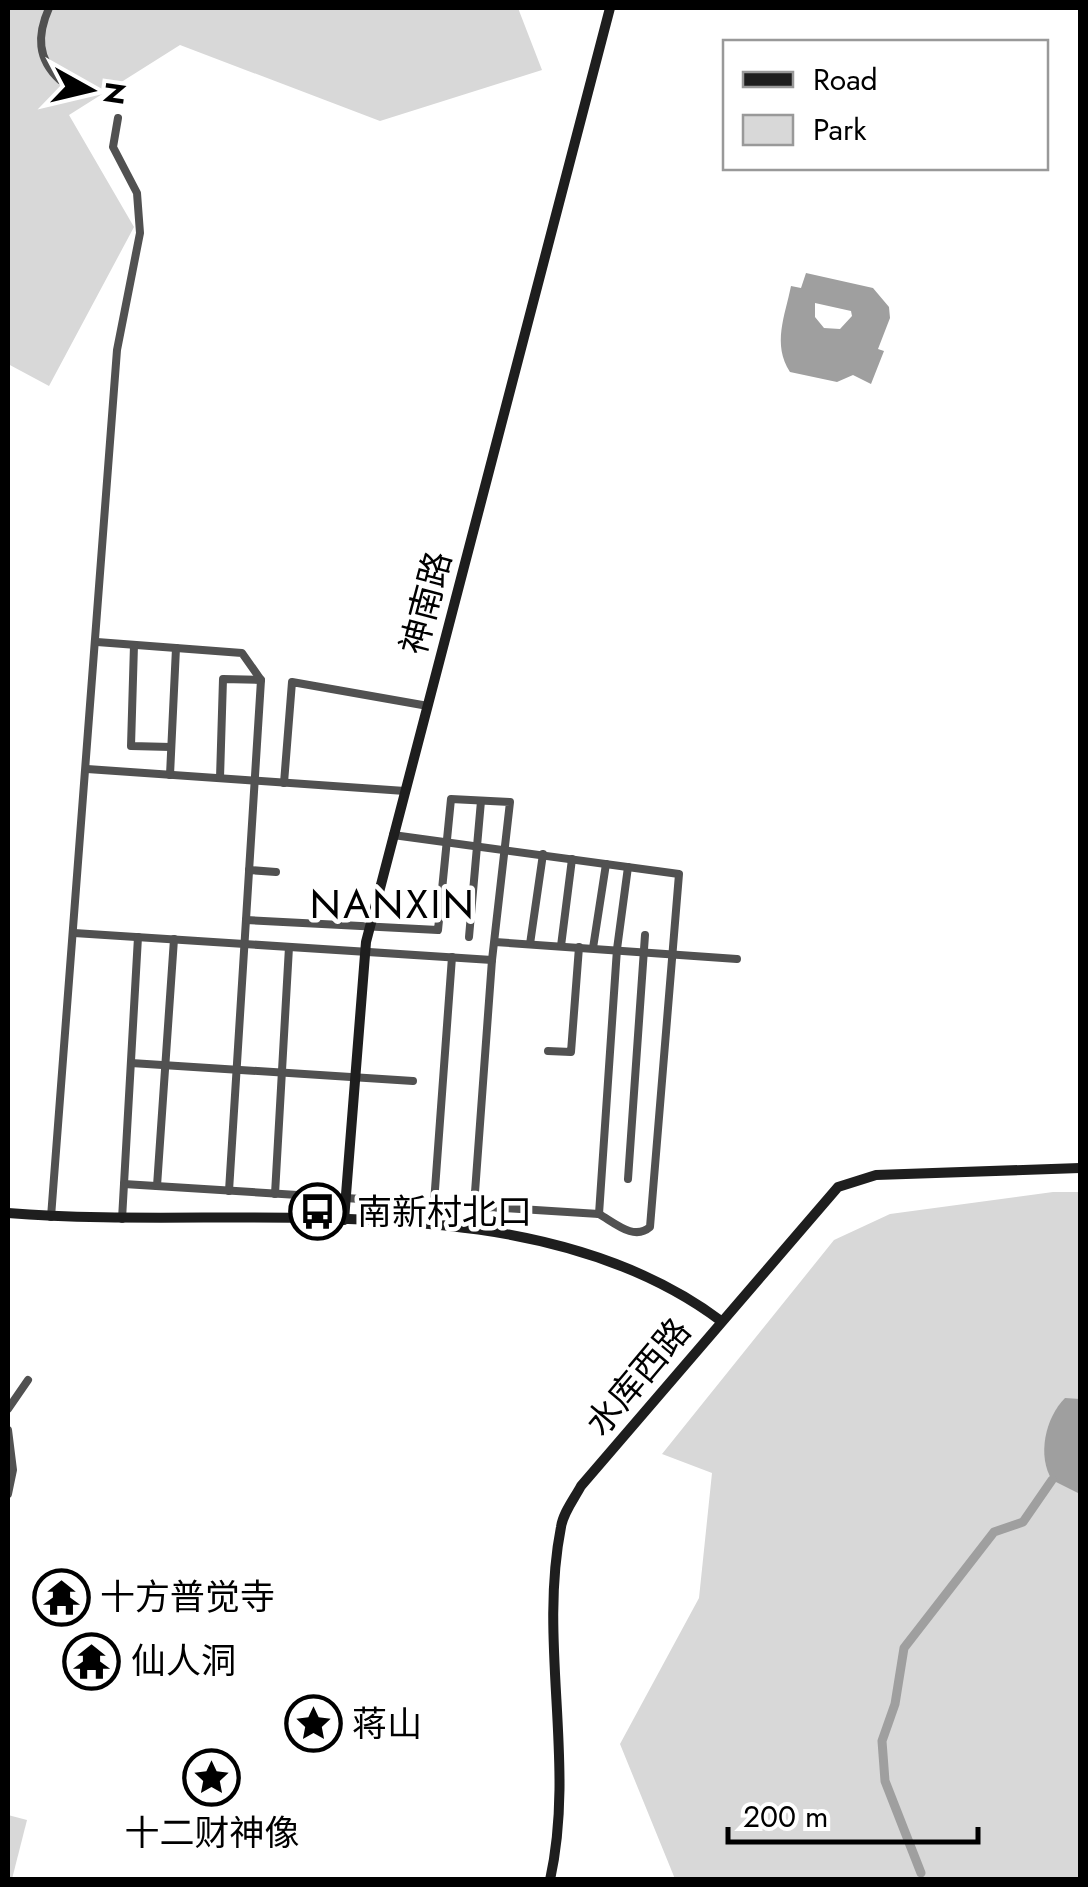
<svg xmlns="http://www.w3.org/2000/svg" width="1088" height="1887" font-family="Jost,'Noto Sans SC',sans-serif">
<style>
.green{fill:#d8d8d8}
.water{fill:#9f9f9f;fill-rule:evenodd}
.lines{fill:none;stroke-linecap:round;stroke-linejoin:round}
.canal{stroke:#9f9f9f;stroke-width:9}
.street{stroke:#515151;stroke-width:8}
.secondary{stroke:#1e1e1e;stroke-width:10}
.labels{text-anchor:middle;stroke-width:9;stroke-linejoin:round;paint-order:stroke}
.street-label{font-size:35px;fill:#000;stroke:#fff}
.poi-label{font-size:35px;fill:#000;stroke:#fff;text-anchor:start}
.quarter-label{font-size:40px;letter-spacing:2.5px;fill:#000;stroke:#fff}
</style>
<rect width="100%" height="100%" fill="#fff"/>
<!-- green -->
<g class="green">
<polygon points="8,8 518,8 542,70 380,121 180,45 69,115 134,227 49,386 8,364"/>
<polygon points="1053,1192 1080,1192 1080,1879 675,1879 620,1744 699,1598 712,1473 662,1454 834,1240 890,1214"/>
<polygon points="8,1815 27,1820 12,1879 8,1879"/>
</g>
<!-- water -->
<g class="water">
<path d="M806,273L873,288L889,307L890,318L878,349L884,351L871,384L853,375L837,382L790,372C772,344 785,316 791,286L801,288ZM815,303L851,311L852,316L840,329L824,328L815,317Z"/>
<path d="M1065,1398L1080,1399V1494L1052,1480C1037,1456 1045,1418 1065,1398Z"/>
</g>
<g class="lines">
<!-- canal -->
<polyline class="canal" points="921,1873 885,1781 882,1741 895,1704 904,1648 994,1532 1023,1522 1052,1480"/>
<!-- street -->
<g class="street">
<path d="M49,8C37,35 37,59 60,80"/>
<polyline points="97,642 242,653 261,680 229,1191"/>
<polyline points="134,645 131,746 171,747"/>
<polyline points="87,769 405,791"/>
<polyline points="170,775 176,648"/>
<polyline points="220,778 223,679 261,680"/>
<polyline points="284,783 292,682 428,706"/>
<polyline points="249,870 276,872"/>
<polyline points="246,920 438,930 451,799 510,802 492,960 474,1206"/>
<polyline points="74,933 492,960"/>
<path d="M138,937L124,1184L599,1214C615,1223 634,1241 650,1227L679,874L393,835"/>
<polyline points="469,937 481,801"/>
<polyline points="495,942 737,959"/>
<polyline points="530,944 543,854"/>
<polyline points="561,946 572,859"/>
<polyline points="593,948 606,864"/>
<polyline points="548,1051 571,1052 579,947"/>
<polyline points="131,1063 413,1081"/>
<polyline points="628,1179 645,935"/>
<polyline points="157,1186 174,939"/>
<polyline points="275,1194 289,947"/>
<polyline points="434,1203 452,957"/>
<polyline points="599,1214 617,949 628,867"/>
<polyline points="51,1217 117,350 140,233 137,193 113,147 118,118"/>
<polyline points="122,1219 124,1184"/>
<polyline points="8,1409 28,1380"/>
<polyline points="8,1430 13,1470 8,1494"/>
</g>
<!-- secondary -->
<g class="secondary">
<path d="M8,1213C234,1232 530,1177 721,1321"/>
<polyline points="344,1220 366,942 610,8"/>
<path d="M550,1880C576,1763 538,1644 561,1527C563,1513 574,1499 581,1486L838,1187L876,1175L1080,1168"/>
</g>
</g>
<!-- icons -->
<defs>
<symbol id="bus-ring" viewBox="-11 -11 22 22"><circle r="9.5" fill="#fff" stroke="#000" stroke-width="1.5"/><path d="M-5-6H5V4H4V6H2V4H-2V6H-4V4H-5ZM-3.5-4V0h7V-4ZM-3.5 1.2v1.5H-2V1.2ZM2 1.2v1.5H3.5V1.2Z" fill="#000"/></symbol>
<symbol id="temple-ring" viewBox="-11 -11 22 22"><circle r="9.5" fill="#fff" stroke="#000" stroke-width="1.5"/><path d="M0-6L5-2H3V0L6.5 2.5H4V6H1.5V3h-3V6H-4V2.5H-6.5L-3 0V-2H-5Z" fill="#000"/></symbol>
<symbol id="sight-ring" viewBox="-11 -11 22 22"><circle r="9.5" fill="#fff" stroke="#000" stroke-width="1.5"/><path d="M0-6L1.8-2.2L6-1.7L2.9 1.2L3.7 5.4L0 3.3L-3.7 5.4L-2.9 1.2L-6-1.7L-1.8-2.2Z" fill="#000"/></symbol>
</defs>
<g fill-rule="evenodd">
<use href="#bus-ring" x="286" y="1180" width="63" height="63"/>
<use href="#temple-ring" x="30" y="1566" width="63" height="63"/>
<use href="#temple-ring" x="60" y="1630" width="63" height="63"/>
<use href="#sight-ring" x="282" y="1692" width="63" height="63"/>
<use href="#sight-ring" x="180" y="1746" width="63" height="63"/>
</g>
<g class="labels">
<!-- street labels -->
<g class="street-label">
<text transform="translate(426 603) rotate(-75)" y="12">神南路</text>
<text transform="translate(638 1377) rotate(-50)" y="12">水库西路</text>
</g>
<!-- poi labels -->
<g class="poi-label">
<text x="357" y="1224">南新村北口</text>
<text x="100" y="1609">十方普觉寺</text>
<text x="131" y="1673">仙人洞</text>
<text x="352" y="1736">蒋山</text>
<text x="212" y="1845" text-anchor="middle">十二财神像</text>
</g>
<!-- quarter labels -->
<g class="quarter-label">
<text x="393" y="918">NANXIN</text>
</g>
</g>
<!-- border -->
<rect width="1088" height="1887" fill="none" stroke="#000000" stroke-width="20"/>
<!-- legend -->
<rect x="723" y="40" width="325" height="130" fill="#ffffff" stroke="#999999" stroke-width="2.5"/>
<rect x="743" y="72" width="50" height="15" fill="#1e1e1e" stroke="#999999" stroke-width="2.5"/>
<text x="813" y="90" font-size="30" fill="#000000">Road</text>
<rect x="743" y="115" width="50" height="30" fill="#d8d8d8" stroke="#999999" stroke-width="2.5"/>
<text x="813" y="140" font-size="30" fill="#000000">Park</text>
<!-- north arrow -->
<g transform="translate(90 90) rotate(98)" stroke="#ffffff" stroke-width="8" paint-order="stroke">
<path d="M0-8L18 38L0 25L-18 38Z" fill="#000000"/>
<text y="-15" font-size="28" font-weight="bold" text-anchor="middle" fill="#000000">N</text>
</g>
<!-- scale -->
<path d="M728 1827v15h250v-15" fill="none" stroke="#000000" stroke-width="5"/>
<text x="743" y="1827" font-size="30" fill="#000000" stroke="#ffffff" stroke-width="8" paint-order="stroke">200 m</text>
</svg>
